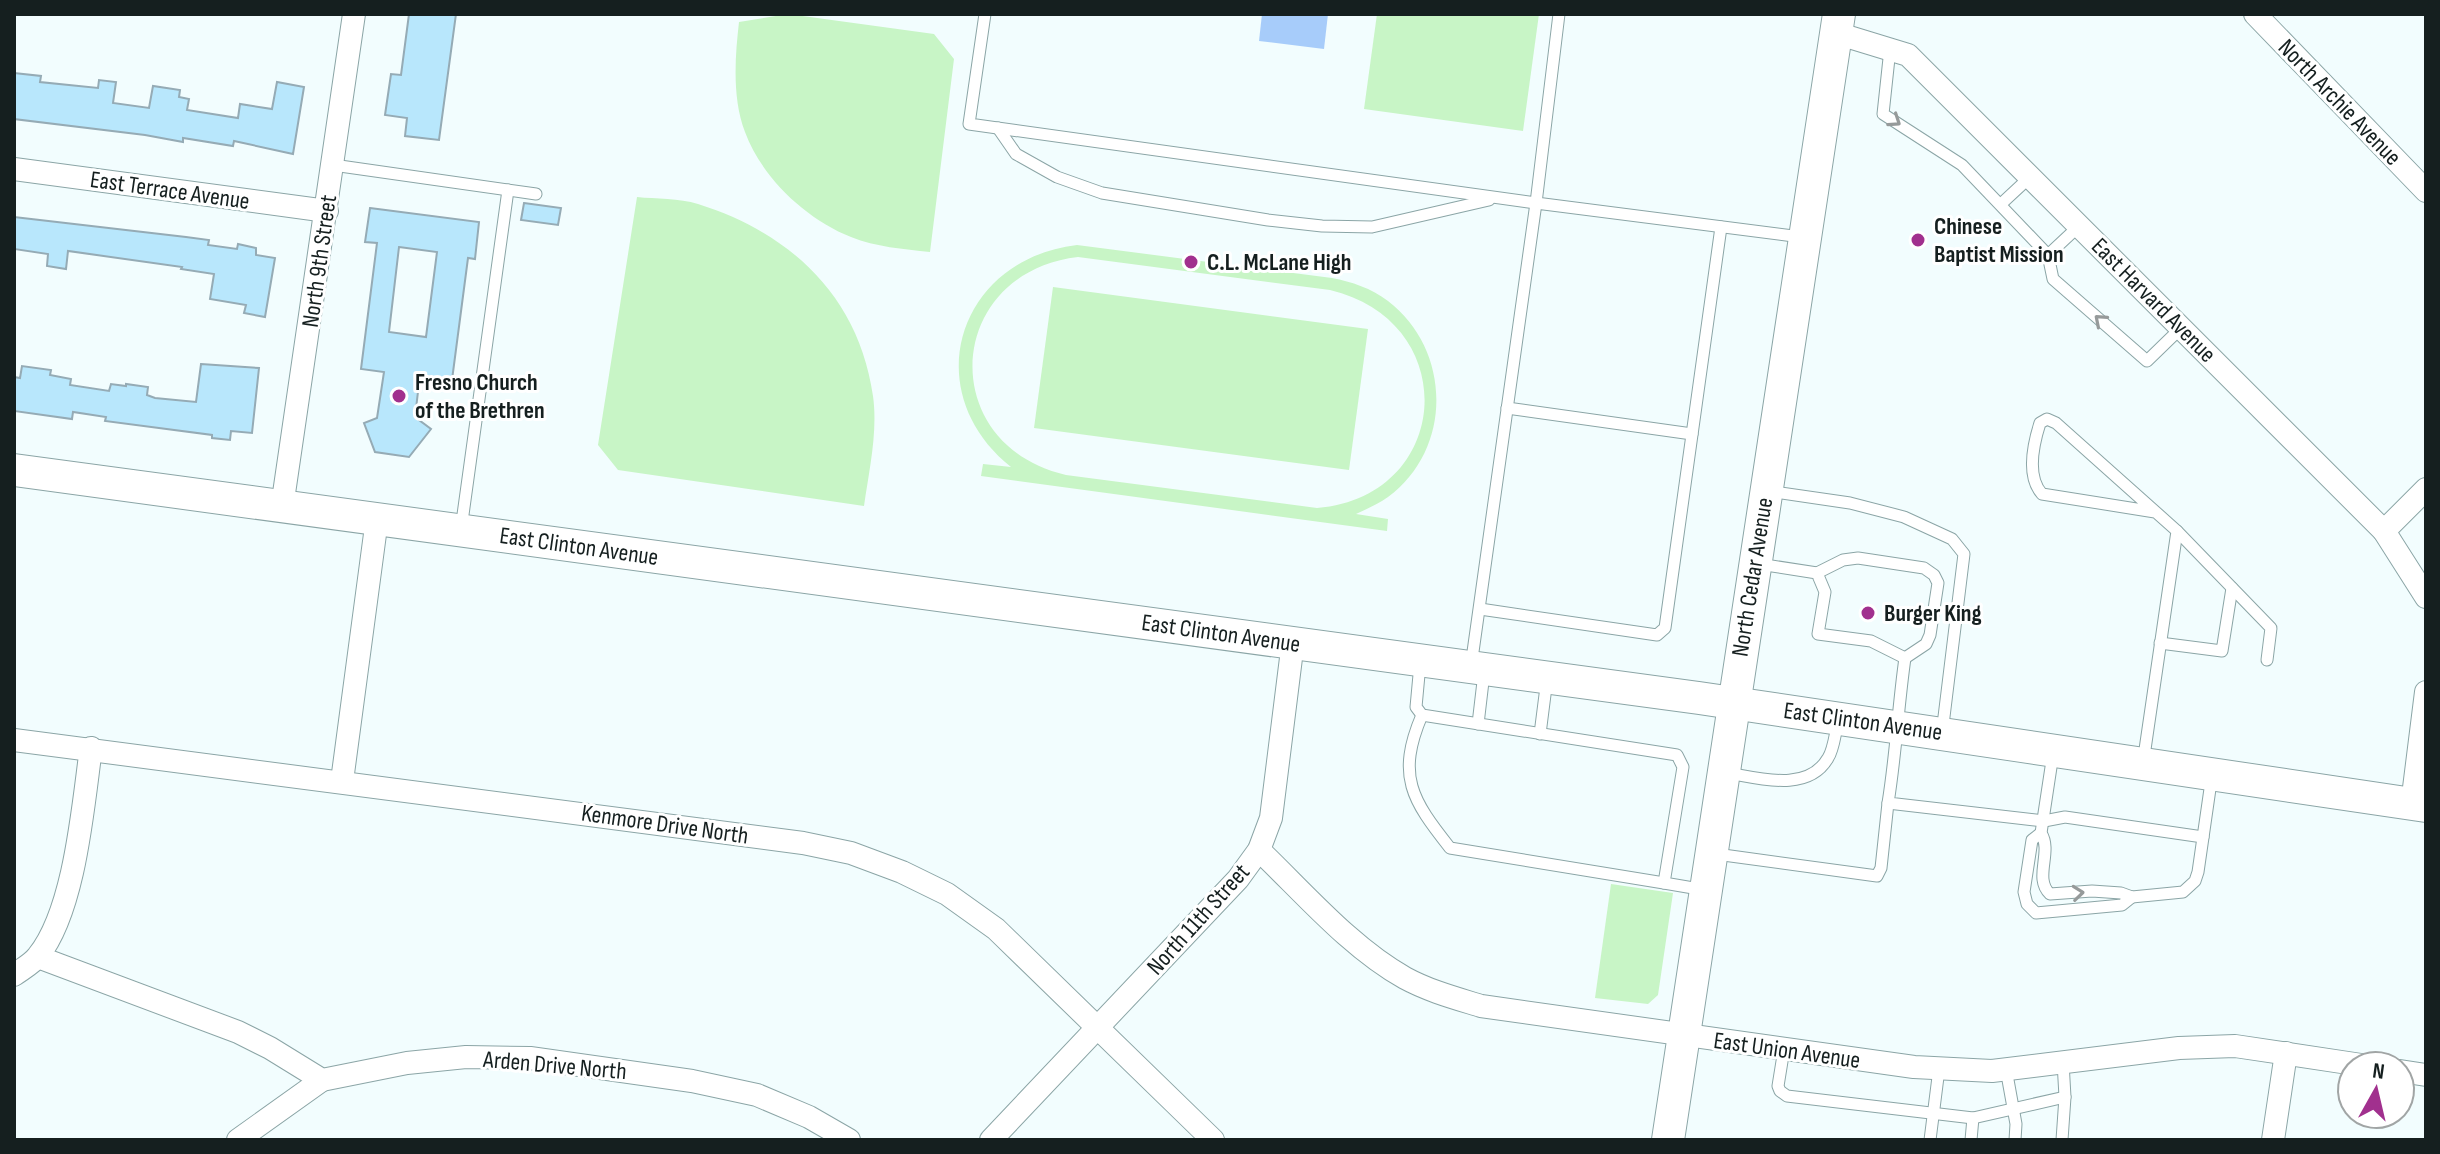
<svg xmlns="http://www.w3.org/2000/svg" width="2440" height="1154" viewBox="0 0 2440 1154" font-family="'Sofia Sans Condensed',sans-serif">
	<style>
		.green { fill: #c8f5c6; fill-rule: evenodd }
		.water { fill: #a7ccfa }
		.building { fill: #b8e7fc; stroke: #95abb5; stroke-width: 2; fill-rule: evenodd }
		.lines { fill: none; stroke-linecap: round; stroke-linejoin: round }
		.service-casing { stroke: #8ba5a6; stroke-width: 13 }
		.minor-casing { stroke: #8ba5a6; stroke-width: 24 }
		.secondary-casing { stroke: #8ba5a6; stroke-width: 34 }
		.service { stroke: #fff; stroke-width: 11 }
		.minor { stroke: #fff; stroke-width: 22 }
		.secondary { stroke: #fff; stroke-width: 32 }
		.oneway { stroke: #969a9a }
		.poi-dot { fill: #a1308e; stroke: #fff; stroke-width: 3 }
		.labels { text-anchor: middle; stroke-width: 6; stroke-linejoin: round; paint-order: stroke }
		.street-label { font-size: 24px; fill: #151f1f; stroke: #fff }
		.poi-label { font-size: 24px; font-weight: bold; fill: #151f1f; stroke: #fff; text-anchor: start }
	</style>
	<rect width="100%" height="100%" fill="#f2fdfe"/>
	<!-- green -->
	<g class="green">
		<path d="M 788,14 L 934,34 L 954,59 L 930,252 C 903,249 876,247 851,237 C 806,219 762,178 745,132 C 732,98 735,57 739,22 Z"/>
		<path d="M 1377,14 L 1539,14 L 1523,131 L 1364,109 Z"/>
		<path d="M 637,197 C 656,199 679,198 698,204 C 791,233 859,297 873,396 C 878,432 869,471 864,506 L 618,470 L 598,445 Z"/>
		<path d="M 1077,245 L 1332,278 C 1352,282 1371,288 1388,301 C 1451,349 1454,448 1388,497 C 1378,504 1367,509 1356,514 L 1388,519 L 1387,531 L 981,476 L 983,464 L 1011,467 C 916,391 958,259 1077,245 ZM 1078,257 L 1330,290 C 1464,322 1452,497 1317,508 L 1066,475 C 935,445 944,273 1078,257 Z"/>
		<path d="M 1053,287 L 1368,329 L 1349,470 L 1034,428 Z"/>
		<path d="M 1611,884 L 1673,893 L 1658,995 L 1648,1004 L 1595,998 Z"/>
	</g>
	<!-- water -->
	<path class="water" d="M 1262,14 L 1328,14 L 1324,49 L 1259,41 Z"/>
	<!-- building -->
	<g class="building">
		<path d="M 409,14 L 456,14 L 439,140 L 405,136 L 407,118 L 385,115 L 391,74 L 401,75 Z"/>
		<path d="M 14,73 L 41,76 L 40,82 L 98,88 L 99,80 L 116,82 L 113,103 L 149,108 L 153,86 L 180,90 L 179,97 L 189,99 L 187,110 L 238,118 L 240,104 L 272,109 L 277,82 L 304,87 L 293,154 L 234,141 L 233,146 L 183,138 L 183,142 L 145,135 L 14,119 Z"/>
		<path d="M 524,203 L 561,208 L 558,225 L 521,220 Z"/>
		<path d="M 370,208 L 479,222 L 475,259 L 468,258 L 452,380 L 420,375 L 415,417 L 431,429 L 409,457 L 375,452 L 364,423 L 377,418 L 384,372 L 361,369 L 377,243 L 365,242 ZM 399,247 L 437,252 L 426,337 L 389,332 Z"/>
		<path d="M 14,217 L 186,237 L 209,240 L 208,245 L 237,249 L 238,244 L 256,248 L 256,255 L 275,258 L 265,317 L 244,313 L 246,305 L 210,299 L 214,274 L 181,269 L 182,267 L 68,251 L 66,269 L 47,266 L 48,254 L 14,249 Z"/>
		<path d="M 201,364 L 259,368 L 252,433 L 231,431 L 230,440 L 212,438 L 212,435 L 105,421 L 106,417 L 73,412 L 72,419 L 14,411 L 14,377 L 20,378 L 22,366 L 51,370 L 50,375 L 71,379 L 70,385 L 109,391 L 111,384 L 126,386 L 126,384 L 148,387 L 147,395 L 155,398 L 196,402 Z"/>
	</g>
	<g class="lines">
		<defs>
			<g id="service">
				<path d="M 985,14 L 969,124 L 1536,203 L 1559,14"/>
				<path d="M 1890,49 L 1883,114 L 1962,165 L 2048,255 L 2053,279 L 2147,361 L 2181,328"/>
				<path d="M 998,128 L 1016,154 L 1057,177 L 1102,193 L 1268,220 L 1322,226 L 1372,227 L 1489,200"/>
				<path d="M 333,165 L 536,194"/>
				<path d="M 2001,204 L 2030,177"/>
				<path d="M 2048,255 L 2079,226"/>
				<path d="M 1507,408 L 1692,434"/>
				<path d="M 1768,491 L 1850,503 L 1904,517 L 1952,539 L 1964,554 L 1942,733"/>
				<path d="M 461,529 L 508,190"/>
				<path d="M 2177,531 L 2271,628 L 2267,660"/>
				<path d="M 1759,564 L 1817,573 L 1825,592 L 1818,634 L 1871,641 L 1905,658 C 1898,707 1896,754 1888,803 L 2044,821 L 2065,817 L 2203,837"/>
				<path d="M 1817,573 L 1843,560 L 1858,558 L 1924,568 L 1934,575 L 1938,583 L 1930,635 L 1926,644 L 1905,658"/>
				<path d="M 1480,609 L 1657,635 L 1665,628 L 1721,227"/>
				<path d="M 2160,643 L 2222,651 L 2232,588"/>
				<path d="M 1420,664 L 1416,707 L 1422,715 L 1677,755 L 1683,767 L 1664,883 L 1705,890"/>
				<path d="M 1471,666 L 1536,203 L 1801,237"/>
				<path d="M 1422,715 C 1396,776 1412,800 1450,848 L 1664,883"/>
				<path d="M 1478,724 L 1484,673"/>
				<path d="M 1540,734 L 1547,679"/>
				<path d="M 2053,754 L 2041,833 C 2053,852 2033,878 2050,894 L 2092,891 L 2121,893 L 2132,897 L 2183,892 L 2195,881 L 2198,872 L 2212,775"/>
				<path d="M 2143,763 L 2177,531 L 2056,423 L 2047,419 L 2040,423 C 2033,445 2026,476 2042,494 L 2155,512"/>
				<path d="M 1728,773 C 1759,778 1808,793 1828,758 C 1834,749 1835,733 1838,722"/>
				<path d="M 2041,833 L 2032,840 L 2024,892 L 2027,904 L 2036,913 L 2122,905 L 2132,897"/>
				<path d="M 1716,854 L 1877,876 L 1881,868 L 1888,803"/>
				<path d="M 1784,1049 L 1778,1086 L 1780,1091 L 1787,1096 L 1973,1118 L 2065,1097"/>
				<path d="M 2006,1069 L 2016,1124 L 2015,1140"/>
				<path d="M 1930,1140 L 1939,1069"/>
				<path d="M 1971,1140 L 1973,1118"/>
				<path d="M 2062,1140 L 2065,1097 L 2063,1062"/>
			</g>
			<g id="minor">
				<path d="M 2255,14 L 2426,191"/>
				<path d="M 1836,33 L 1908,55 L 2384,531"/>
				<path d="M 14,169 L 327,211"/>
				<path d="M 2426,489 L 2384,531 L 2426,597"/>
				<path d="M 282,507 L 354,14"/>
				<path d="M 14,740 L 803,843 L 851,853 L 902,872 L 947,894 L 996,929 L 1213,1140"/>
				<path d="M 342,781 L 377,519"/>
				<path d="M 2412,804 L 2426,692"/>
				<path d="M 1259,850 C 1304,893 1351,948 1405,978 C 1429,991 1455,998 1481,1006 L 1914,1067 L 1992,1071 L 2179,1048 L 2235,1046 L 2368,1066"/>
				<path d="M 38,957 L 238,1032 L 270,1048 L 322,1080 L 407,1063 L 466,1057 L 530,1058 L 692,1081 L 757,1095 L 809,1117 L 849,1140"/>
				<path d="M 14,975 C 22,969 32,964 38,956 C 75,910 83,806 91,748"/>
				<path d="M 2400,1071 L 2426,1075"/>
				<path d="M 238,1140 L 322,1080"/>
				<path d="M 991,1140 L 1238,879 L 1259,850 L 1271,818 L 1293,642"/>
				<path d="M 2273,1140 L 2286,1053"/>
			</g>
			<g id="secondary">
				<path d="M 14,470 L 1699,698 L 2426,806"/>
				<path d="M 1668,1140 L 1839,14"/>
			</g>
		</defs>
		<!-- service casing -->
		<use href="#service" class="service-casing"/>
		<!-- minor casing -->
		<use href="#minor" class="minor-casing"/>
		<!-- secondary casing -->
		<use href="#secondary" class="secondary-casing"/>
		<!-- service -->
		<use href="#service" class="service"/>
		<!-- minor -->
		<use href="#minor" class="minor"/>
		<!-- secondary -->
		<use href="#secondary" class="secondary"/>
	</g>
	<!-- one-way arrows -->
	<defs><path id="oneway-chevron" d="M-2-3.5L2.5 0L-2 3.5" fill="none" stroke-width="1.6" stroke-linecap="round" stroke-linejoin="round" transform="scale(2)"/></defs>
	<g class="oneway">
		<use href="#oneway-chevron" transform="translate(1895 121) rotate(34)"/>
		<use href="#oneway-chevron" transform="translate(2100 320) rotate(-139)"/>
		<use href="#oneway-chevron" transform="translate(2078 893) rotate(-6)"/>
	</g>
	<!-- markers -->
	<g class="poi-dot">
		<circle cx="1918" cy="240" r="8"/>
		<circle cx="1191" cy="262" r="8"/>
		<circle cx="399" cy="396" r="8"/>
		<circle cx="1868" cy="613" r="8"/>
	</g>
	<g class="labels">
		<!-- street labels -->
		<g class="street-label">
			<text transform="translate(2340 102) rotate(46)" y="8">North Archie Avenue</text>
			<text transform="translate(170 190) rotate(8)" y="8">East Terrace Avenue</text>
			<text transform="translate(319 261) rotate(-82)" y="8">North 9th Street</text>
			<text transform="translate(2154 300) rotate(45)" y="8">East Harvard Avenue</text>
			<text transform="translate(579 546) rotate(8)" y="8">East Clinton Avenue</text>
			<text transform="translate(1752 577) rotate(-81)" y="8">North Cedar Avenue</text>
			<text transform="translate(1221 633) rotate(8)" y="8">East Clinton Avenue</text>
			<text transform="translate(1863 721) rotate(8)" y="8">East Clinton Avenue</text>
			<text transform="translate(665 824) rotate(8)" y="8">Kenmore Drive North</text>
			<text transform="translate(1198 919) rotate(-48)" y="8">North 11th Street</text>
			<text transform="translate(1787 1050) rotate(8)" y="8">East Union Avenue</text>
			<text transform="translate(555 1065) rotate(5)" y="8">Arden Drive North</text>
		</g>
		<!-- poi labels -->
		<g class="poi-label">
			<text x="1934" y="234">Chinese<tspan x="1934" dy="28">Baptist Mission</tspan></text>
			<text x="1207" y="270">C.L. McLane High</text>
			<text x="415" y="390">Fresno Church<tspan x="415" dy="28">of the Brethren</tspan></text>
			<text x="1884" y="621">Burger King</text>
		</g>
	</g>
	<!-- border -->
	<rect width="2440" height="1154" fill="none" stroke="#151f1f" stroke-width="32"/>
	<!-- north arrow -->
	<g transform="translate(2376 1090) rotate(8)"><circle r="38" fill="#ffffff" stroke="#a1a5a5" stroke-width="2"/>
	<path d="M0-6L14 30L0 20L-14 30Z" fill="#a1308e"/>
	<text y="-12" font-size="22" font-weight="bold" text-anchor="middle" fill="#151f1f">N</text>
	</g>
</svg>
